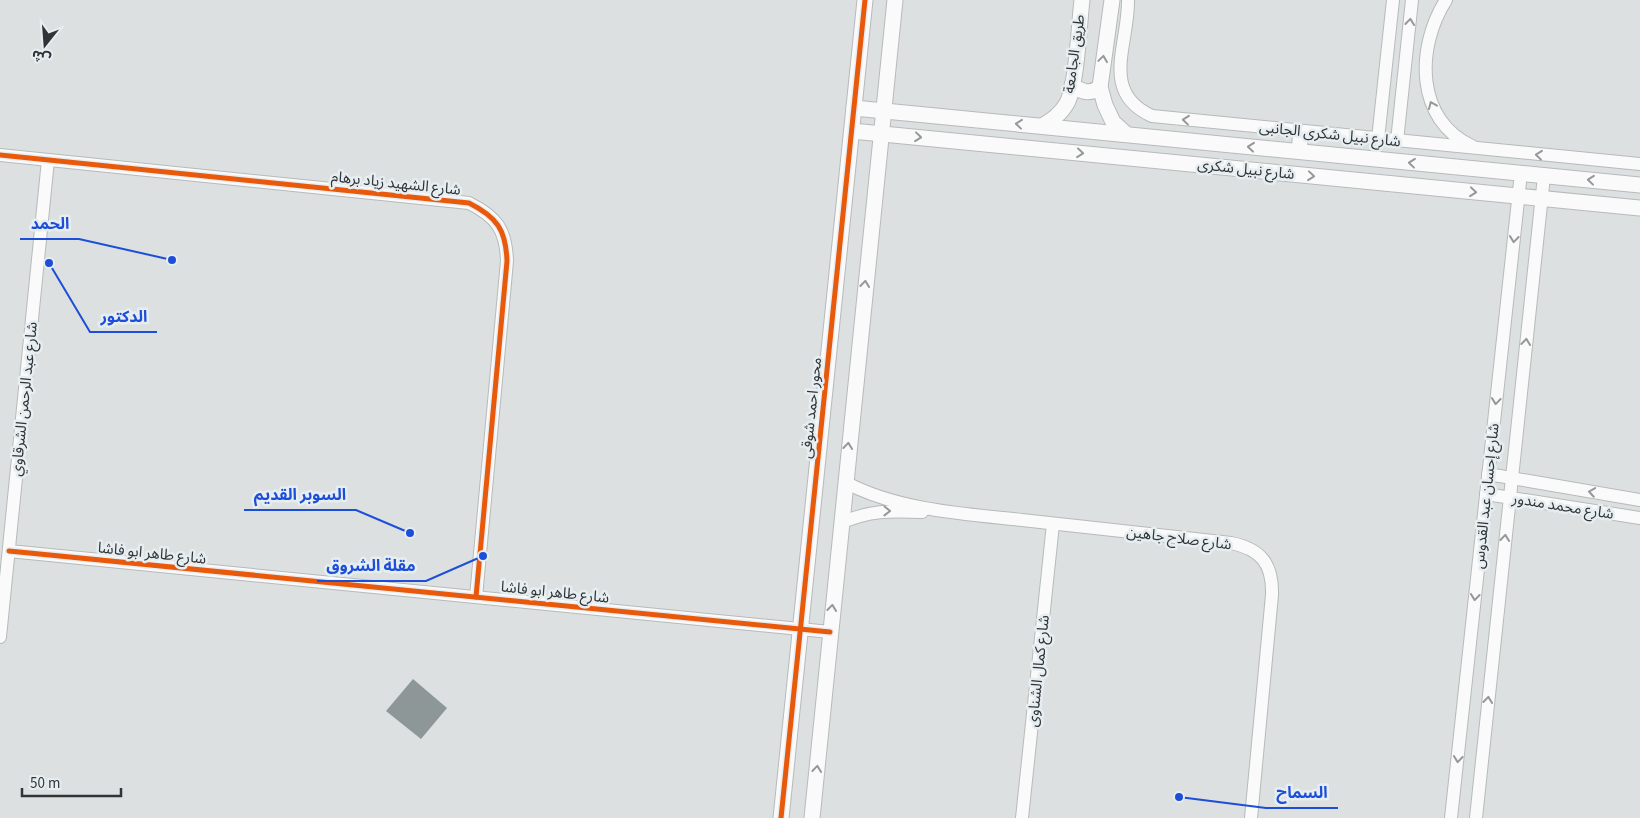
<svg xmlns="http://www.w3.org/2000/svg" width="1640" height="818" viewBox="0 0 1640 818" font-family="'Source Sans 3','Noto Sans Arabic',sans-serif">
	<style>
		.building { fill: #8d9798 }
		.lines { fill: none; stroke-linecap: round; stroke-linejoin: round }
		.minor-casing { stroke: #b7babb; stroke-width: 14 }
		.tertiary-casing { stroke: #b7babb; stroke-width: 17 }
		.minor { stroke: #fafafa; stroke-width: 12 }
		.tertiary { stroke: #fafafa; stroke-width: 15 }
		.cycleway-casing { stroke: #e7eef1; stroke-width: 8 }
		.cycleway { stroke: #e8590c; stroke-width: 5 }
		.oneway { stroke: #969798 }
		.labels { text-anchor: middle; stroke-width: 5; stroke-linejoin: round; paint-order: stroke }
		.street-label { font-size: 15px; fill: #313436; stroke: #e7eef1 }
		.leader { fill: none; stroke: #1d4ed8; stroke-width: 2 }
		.callout-dot { fill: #1d4ed8; stroke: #e7eef1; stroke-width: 2 }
		.callout-label { font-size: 16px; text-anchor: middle; font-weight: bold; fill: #1d4ed8; stroke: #e7eef1; stroke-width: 5; stroke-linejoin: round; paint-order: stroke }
	</style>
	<rect width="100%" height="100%" fill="#dce0e1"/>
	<!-- building -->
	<path class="building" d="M 413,679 L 447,708 L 421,739 L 386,711 Z"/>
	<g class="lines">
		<defs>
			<g id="minor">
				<path d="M 1128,0 C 1129,44 1099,92 1152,116 L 1640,164"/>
				<path d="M 1446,0 C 1416,47 1415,120 1472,146"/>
				<path d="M 1378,139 L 1393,0"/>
				<path d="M 1397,141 L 1412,0"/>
				<path d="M 0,155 L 469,203 C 497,217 506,230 507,261 L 476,597"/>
				<path d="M 1488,474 L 1640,500"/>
				<path d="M 845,482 C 896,510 965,514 1022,520 C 1092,528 1162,535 1231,543 C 1261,549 1273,564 1272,595 L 1251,818"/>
				<path d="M 1486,494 L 1640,518"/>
				<path d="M 841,523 C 870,510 891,511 922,512"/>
				<path d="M 9,551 L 830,632"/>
				<path d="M 0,637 L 48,160"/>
				<path d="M 1022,818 L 1053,524"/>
				<path d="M 1451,818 L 1521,173"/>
				<path d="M 1476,818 L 1544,176"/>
			</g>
			<g id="tertiary">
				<path d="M 1112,0 L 1100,87 L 1105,105 L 1113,122 L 1126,134"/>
				<path d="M 1072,85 C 1082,92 1090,95 1100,87"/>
				<path d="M 854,108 L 1640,185"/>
				<path d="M 1042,126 C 1052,120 1061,114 1067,103 C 1077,84 1079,24 1082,0"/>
				<path d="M 852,131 L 1640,208"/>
				<path d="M 1299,151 L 1301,132"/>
				<path d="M 781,818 L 865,0"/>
				<path d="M 812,818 L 895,0"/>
			</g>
		</defs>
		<!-- minor casing -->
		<use href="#minor" class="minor-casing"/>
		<!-- tertiary casing -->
		<use href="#tertiary" class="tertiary-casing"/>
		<!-- minor -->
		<use href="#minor" class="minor"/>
		<!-- tertiary -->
		<use href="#tertiary" class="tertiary"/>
		<defs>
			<g id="cycleway">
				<path d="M 0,155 L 469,203 C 497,217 506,230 507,261 L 476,597"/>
				<path d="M 9,551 L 830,632"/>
				<path d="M 781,818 L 865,0"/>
			</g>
		</defs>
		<!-- cycleway casing -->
		<use href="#cycleway" class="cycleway-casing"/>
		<!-- cycleway -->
		<use href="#cycleway" class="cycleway"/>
	</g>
	<!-- one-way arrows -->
	<defs><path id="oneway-chevron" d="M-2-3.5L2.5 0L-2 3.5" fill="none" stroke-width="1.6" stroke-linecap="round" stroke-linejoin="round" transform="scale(1.25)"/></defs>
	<g class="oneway">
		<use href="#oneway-chevron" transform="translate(1410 22) rotate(-84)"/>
		<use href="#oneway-chevron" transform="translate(1103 59) rotate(-82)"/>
		<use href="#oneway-chevron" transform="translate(1432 105) rotate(-113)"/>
		<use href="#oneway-chevron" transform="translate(1186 120) rotate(-174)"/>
		<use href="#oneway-chevron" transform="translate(1019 124) rotate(-174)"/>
		<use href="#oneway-chevron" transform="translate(918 137) rotate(6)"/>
		<use href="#oneway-chevron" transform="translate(1251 147) rotate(-174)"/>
		<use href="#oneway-chevron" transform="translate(1080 153) rotate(6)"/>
		<use href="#oneway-chevron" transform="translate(1539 155) rotate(-174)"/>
		<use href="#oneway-chevron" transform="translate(1412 163) rotate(-174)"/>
		<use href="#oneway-chevron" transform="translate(1311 176) rotate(6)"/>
		<use href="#oneway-chevron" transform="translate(1591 180) rotate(-174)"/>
		<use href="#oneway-chevron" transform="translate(1473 192) rotate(6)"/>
		<use href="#oneway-chevron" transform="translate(1514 239) rotate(96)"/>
		<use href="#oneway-chevron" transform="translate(865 284) rotate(-84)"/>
		<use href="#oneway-chevron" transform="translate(1526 342) rotate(-84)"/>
		<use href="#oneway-chevron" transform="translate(1496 401) rotate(96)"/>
		<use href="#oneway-chevron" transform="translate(848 446) rotate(-84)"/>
		<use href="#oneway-chevron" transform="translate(1592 492) rotate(-171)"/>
		<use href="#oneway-chevron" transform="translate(887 511) rotate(1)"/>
		<use href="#oneway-chevron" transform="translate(1505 538) rotate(-84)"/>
		<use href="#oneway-chevron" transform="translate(1475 597) rotate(96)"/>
		<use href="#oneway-chevron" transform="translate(832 608) rotate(-84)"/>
		<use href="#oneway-chevron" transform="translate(1488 700) rotate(-84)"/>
		<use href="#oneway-chevron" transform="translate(1458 759) rotate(96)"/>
		<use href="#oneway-chevron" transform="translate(817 769) rotate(-84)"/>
	</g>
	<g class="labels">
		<!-- street labels -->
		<g class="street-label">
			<text transform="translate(1074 54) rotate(-82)" y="5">طريق الجامعة</text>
			<text transform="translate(1330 134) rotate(6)" y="5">شارع نبيل شكرى الجانبى</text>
			<text transform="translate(1246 169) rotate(6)" y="5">شارع نبيل شكرى</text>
			<text transform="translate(396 183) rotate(6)" y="5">شارع الشهيد زياد برهام</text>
			<text transform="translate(24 399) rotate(-84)" y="5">شارع عبد الرحمن الشرقاوي</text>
			<text transform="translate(811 408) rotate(-84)" y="5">محور احمد شوقى</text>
			<text transform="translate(1486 496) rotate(-84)" y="5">شارع إحسان عبد القدوس</text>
			<text transform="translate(1563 506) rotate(9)" y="5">شارع محمد مندور</text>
			<text transform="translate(1179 538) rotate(7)" y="5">شارع صلاح جاهين</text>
			<text transform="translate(152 553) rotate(6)" y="5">شارع طاهر ابو فاشا</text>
			<text transform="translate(555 592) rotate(6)" y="5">شارع طاهر ابو فاشا</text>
			<text transform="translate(1038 671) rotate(-84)" y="5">شارع كمال الشناوى</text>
		</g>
	</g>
	<!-- callouts -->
	<path class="leader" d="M172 260L79 239H20M49 263L90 332H157M410 533L356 510H244M483 556L426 581H317M1179 797L1266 808H1338"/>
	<g class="callout-dot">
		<circle cx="172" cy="260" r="5"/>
		<circle cx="49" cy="263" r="5"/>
		<circle cx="410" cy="533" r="5"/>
		<circle cx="483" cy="556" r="5"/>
		<circle cx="1179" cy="797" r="5"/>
	</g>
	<g class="callout-label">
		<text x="50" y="229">الحمد</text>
		<text x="124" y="322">الدكتور</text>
		<text x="300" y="500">السوبر القديم</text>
		<text x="371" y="571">مقلة الشروق</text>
		<text x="1302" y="798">السماح</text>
	</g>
	<!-- north arrow -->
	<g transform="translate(45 45) rotate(197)" stroke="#e7eef1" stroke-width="4" paint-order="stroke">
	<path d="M0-4L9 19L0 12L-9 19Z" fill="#313436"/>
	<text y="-8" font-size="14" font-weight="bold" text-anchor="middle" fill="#313436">ش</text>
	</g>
	<!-- scale -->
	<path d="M22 788v8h99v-8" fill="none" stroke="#313436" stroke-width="2.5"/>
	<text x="30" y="788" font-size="15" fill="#313436" stroke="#e7eef1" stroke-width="4" paint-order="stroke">50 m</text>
</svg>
